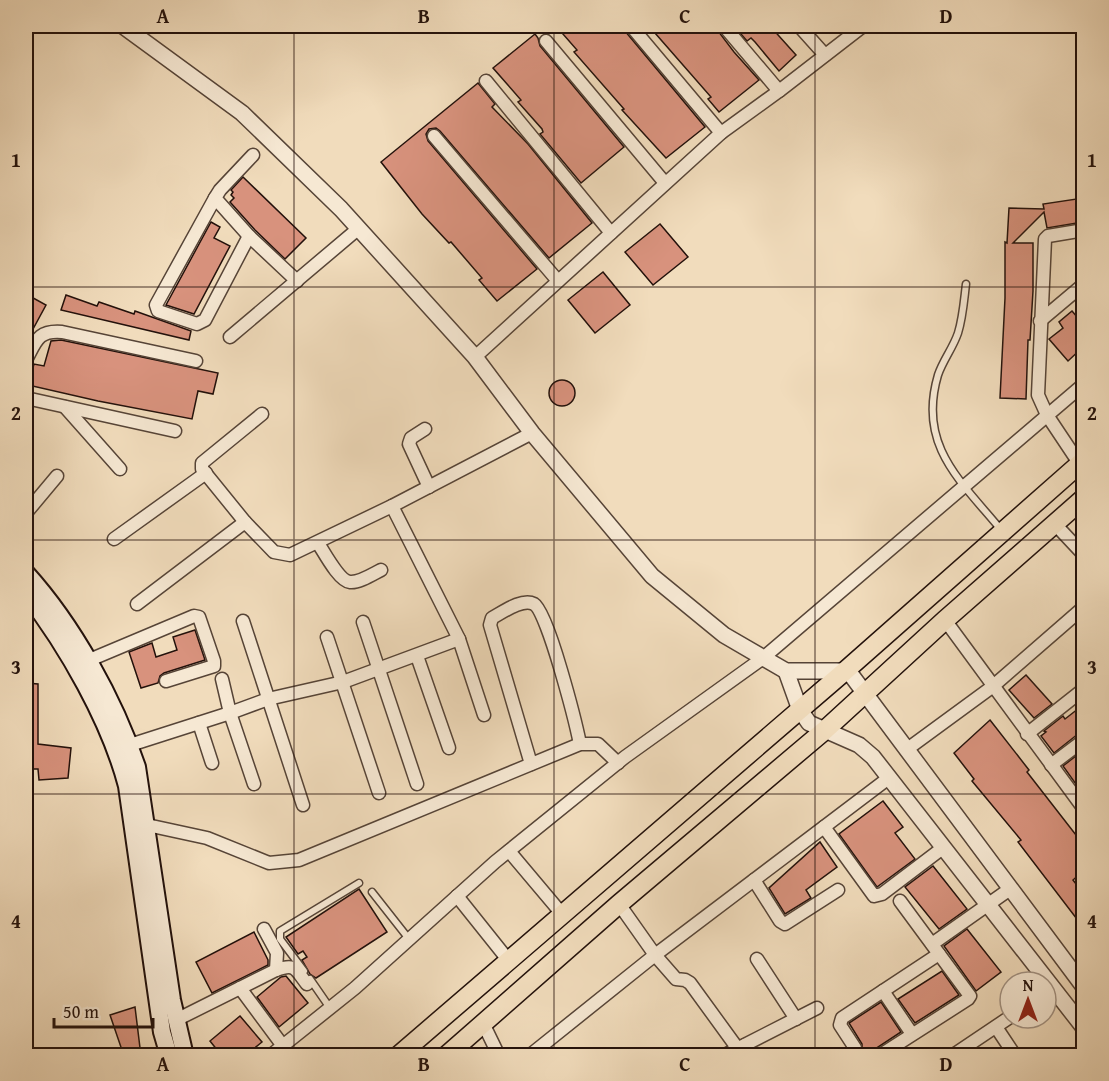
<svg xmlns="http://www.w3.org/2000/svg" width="1109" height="1081" viewBox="0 0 1109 1081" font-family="'Gentium Book Plus',serif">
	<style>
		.building { fill: #d8927d; stroke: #23110b; stroke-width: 1.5 }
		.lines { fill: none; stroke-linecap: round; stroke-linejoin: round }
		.service-casing { stroke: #564437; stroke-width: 9 }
		.minor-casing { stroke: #564437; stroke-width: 15 }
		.tertiary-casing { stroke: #564437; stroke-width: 18 }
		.secondary-casing { stroke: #23110b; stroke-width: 20 }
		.primary-casing { stroke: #23110b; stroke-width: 21 }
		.service { stroke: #f6e8d3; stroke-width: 6 }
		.minor { stroke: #f6e8d3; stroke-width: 12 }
		.tertiary { stroke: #f6e8d3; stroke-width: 15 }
		.secondary { stroke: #f6e8d3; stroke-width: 16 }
		.primary { stroke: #f1dcbc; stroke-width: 18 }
		.grid { fill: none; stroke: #23110b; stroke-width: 1.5; stroke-opacity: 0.55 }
		.neatline { fill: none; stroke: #23110b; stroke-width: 2 }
		.grid-label { font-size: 20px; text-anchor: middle; font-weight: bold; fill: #23110b }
	</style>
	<rect width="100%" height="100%" fill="#f1dcbc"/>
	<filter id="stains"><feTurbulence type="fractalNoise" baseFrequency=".00333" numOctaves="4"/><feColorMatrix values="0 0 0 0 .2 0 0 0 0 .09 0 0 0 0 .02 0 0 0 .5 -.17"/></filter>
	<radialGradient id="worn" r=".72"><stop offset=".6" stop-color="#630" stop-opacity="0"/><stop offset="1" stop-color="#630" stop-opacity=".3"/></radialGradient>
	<!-- building -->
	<g class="building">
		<path d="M 556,26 L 622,26 L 625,31 L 705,127 L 666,158 L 622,110 L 624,109 L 574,52 L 577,50 Z"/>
		<path d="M 663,26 L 716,26 L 718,31 L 734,52 L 759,80 L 719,112 L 708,99 L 711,97 L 655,33 Z"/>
		<path d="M 734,26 L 770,26 L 796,55 L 779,71 L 755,42 L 751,38 L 747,41 Z"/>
		<path d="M 535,34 L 538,38 L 540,46 L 624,147 L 581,183 L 540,134 L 543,132 L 542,129 L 518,102 L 521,100 L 493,68 Z"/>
		<path d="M 478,83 L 495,104 L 492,107 L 528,144 L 592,223 L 549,258 L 440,131 L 436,128 L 429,129 L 426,134 L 428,141 L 537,269 L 497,301 L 479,280 L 482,278 L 451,242 L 449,243 L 422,214 L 381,162 Z"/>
		<path d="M 243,177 L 306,238 L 285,259 L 255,230 L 230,202 L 234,198 L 231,195 L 233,192 L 231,190 Z"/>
		<path d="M 1083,198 L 1083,222 L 1047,228 L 1044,212 L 1013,243 L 1033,243 L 1033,291 L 1030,340 L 1028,340 L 1026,399 L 1000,398 L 1005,298 L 1005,242 L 1007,243 L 1009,208 L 1044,209 L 1043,204 Z"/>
		<path d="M 211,222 L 220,227 L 214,238 L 230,246 L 194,314 L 166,305 Z"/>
		<path d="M 660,224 L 688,257 L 653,285 L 625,252 Z"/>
		<path d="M 603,272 L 630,305 L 595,333 L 568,300 Z"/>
		<path d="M 26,294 L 46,305 L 26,342 Z"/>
		<path d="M 66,295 L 97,306 L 99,302 L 134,314 L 135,311 L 191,331 L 189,340 L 61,310 Z"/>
		<path d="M 1072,311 L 1083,324 L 1083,347 L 1068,361 L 1049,339 L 1063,328 L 1059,322 Z"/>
		<path d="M 61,340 L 218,373 L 213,394 L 198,391 L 192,419 L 98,401 L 28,385 L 34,364 L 44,366 L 51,341 Z"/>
		<circle cx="562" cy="393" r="13"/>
		<path d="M 195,630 L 205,660 L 164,673 L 160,676 L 158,683 L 141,688 L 129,652 L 152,643 L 156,657 L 177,650 L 173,637 Z"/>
		<path d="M 1026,675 L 1052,704 L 1034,718 L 1009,690 Z"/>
		<path d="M 26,683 L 38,684 L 38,744 L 71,748 L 68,778 L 39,780 L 38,769 L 26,769 Z"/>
		<path d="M 1083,705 L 1083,730 L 1054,753 L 1041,736 L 1046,732 L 1044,731 L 1063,716 L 1065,719 Z"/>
		<path d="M 990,720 L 1029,770 L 1027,772 L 1083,844 L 1083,871 L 1073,880 L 1083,893 L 1083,927 L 1018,842 L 1021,840 L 972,781 L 974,779 L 954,753 Z"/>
		<path d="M 1081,752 L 1083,755 L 1083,794 L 1063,766 Z"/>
		<path d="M 883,801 L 903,827 L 895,833 L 915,859 L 877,887 L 839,834 Z"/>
		<path d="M 820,842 L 837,867 L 806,890 L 811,898 L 785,914 L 769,888 Z"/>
		<path d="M 933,866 L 967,909 L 939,929 L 905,887 Z"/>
		<path d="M 359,889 L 387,932 L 316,978 L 310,974 L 302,960 L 307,957 L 303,951 L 298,954 L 286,937 Z"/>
		<path d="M 967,929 L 1001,972 L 976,991 L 944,946 Z"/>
		<path d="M 254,932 L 268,960 L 268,965 L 212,993 L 196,962 Z"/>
		<path d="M 942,971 L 959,995 L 915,1023 L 898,999 Z"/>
		<path d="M 286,976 L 308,1003 L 279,1027 L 257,997 L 281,977 Z"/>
		<path d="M 881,1002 L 901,1032 L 875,1049 L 871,1056 L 864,1056 L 862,1052 L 862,1044 L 849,1023 Z"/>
		<path d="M 135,1007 L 141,1056 L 124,1056 L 110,1015 Z"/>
		<path d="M 240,1016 L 262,1042 L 245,1056 L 222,1056 L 210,1041 Z"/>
	</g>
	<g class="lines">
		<defs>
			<g id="service">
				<path d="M 966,284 C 964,300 963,317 958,333 C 953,348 943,360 938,375 C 917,446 961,481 1002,531"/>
				<path d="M 372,892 L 409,939"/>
				<path d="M 304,971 L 280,939 L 280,931 L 359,883"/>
				<path d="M 310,979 L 330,1008"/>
			</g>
			<g id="minor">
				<path d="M 631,26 L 721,133"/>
				<path d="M 724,26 L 779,91"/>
				<path d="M 799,26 L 825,55"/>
				<path d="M 546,41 L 665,183"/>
				<path d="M 486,81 L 611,233"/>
				<path d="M 434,136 L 558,281"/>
				<path d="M 253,155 L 220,190 L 215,198 L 249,236 L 297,281"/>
				<path d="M 215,198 L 156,305 L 158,311 L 197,324 L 205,320 L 249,236"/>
				<path d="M 1040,321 L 1084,284"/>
				<path d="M 230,337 L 359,228"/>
				<path d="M 475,357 L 721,133 L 779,91 L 863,26"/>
				<path d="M 26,360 C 36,341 38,330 62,332 L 196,361"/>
				<path d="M 26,398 L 175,431"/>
				<path d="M 65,407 L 120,469"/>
				<path d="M 425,429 L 411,438 L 409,444 L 429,487"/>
				<path d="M 1079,463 L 1047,415 L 1038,395 L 1045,239 L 1048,236 L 1084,230"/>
				<path d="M 392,506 L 459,639 L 484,715"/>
				<path d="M 26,513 L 57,476"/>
				<path d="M 245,522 L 202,469 L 202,463 L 262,414"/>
				<path d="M 1054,523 L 1084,555"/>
				<path d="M 114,539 L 206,473"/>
				<path d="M 318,543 C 324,552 339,581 350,582 C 359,583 373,574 381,570"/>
				<path d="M 137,604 L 245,522 L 274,552 L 290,555 L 392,506 L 532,433"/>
				<path d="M 945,620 L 1084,809"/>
				<path d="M 243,621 L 303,805"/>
				<path d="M 363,622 L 417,784"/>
				<path d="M 327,637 L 379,793"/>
				<path d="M 417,656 L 449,748"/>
				<path d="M 87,661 L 194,616 L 199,617 L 214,661 L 214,666 L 166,681"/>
				<path d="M 222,679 L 230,713 L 254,784"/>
				<path d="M 199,723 L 212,763"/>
				<path d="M 1027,734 L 1084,689"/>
				<path d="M 130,745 L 230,713 L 268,699 L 343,682 L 459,639"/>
				<path d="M 906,750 L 992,687 L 1084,607"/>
				<path d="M 531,764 L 490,625 L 492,618 C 503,612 522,598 534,604 C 548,612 576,724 580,744"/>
				<path d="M 1051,765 L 1084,740"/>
				<path d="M 147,825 L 207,838 L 269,863 L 299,860 L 580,744 L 598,744 L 618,763"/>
				<path d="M 824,827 L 874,896 L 882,894 L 944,847"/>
				<path d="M 509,851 L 562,914"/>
				<path d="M 754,880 L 780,921 L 785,924 L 838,890"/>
				<path d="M 457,896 L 509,961"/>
				<path d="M 619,904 L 655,955 L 676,979 L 685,980 L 690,983 L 738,1049"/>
				<path d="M 264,929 L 277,953 L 276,970"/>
				<path d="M 932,944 L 1010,889"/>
				<path d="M 757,959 L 796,1019"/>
				<path d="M 240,988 L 283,1046"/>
				<path d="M 883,991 L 912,1034"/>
				<path d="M 176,1020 L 276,970 C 296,963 295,969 307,984"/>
				<path d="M 483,1023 L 499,1056"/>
				<path d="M 996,1027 L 1014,1054"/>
				<path d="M 745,1045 L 751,1056"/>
				<path d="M 855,1048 L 840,1025 L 842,1018 L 939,954"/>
				<path d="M 270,1056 L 355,988 L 495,862 L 625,757 L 763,658 L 1084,384"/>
				<path d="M 529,1056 L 655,955 L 890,777"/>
				<path d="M 723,1056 L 817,1008"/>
				<path d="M 879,1056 L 968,999 L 970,996 L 900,901"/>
				<path d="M 952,1056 L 1010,1017"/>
			</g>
			<g id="tertiary">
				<path d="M 123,26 L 242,113 L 341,209 L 475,357 L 532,433 L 652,576 L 724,635 L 786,671 L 845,671 L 852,676 L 1084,987"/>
				<path d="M 786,671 L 800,710 L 809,723 L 859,745 L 873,757 L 1084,1028"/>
			</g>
			<g id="secondary">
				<path d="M 26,573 C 73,625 114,699 137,767 L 172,1000 L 185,1056"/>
				<path d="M 26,593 C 67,646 110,721 127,786 L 162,1032 L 169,1056"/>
			</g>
			<g id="primary">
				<path d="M 398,1056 L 845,671 L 1084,460"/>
				<path d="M 446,1056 L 619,904 L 825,730 L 945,620 L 1084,498"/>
			</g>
		</defs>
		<!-- service casing -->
		<use href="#service" class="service-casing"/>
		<!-- minor casing -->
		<use href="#minor" class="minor-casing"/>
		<!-- tertiary casing -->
		<use href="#tertiary" class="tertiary-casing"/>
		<!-- secondary casing -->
		<use href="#secondary" class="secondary-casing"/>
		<!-- primary casing -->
		<use href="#primary" class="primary-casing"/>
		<!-- service -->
		<use href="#service" class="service"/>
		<!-- minor -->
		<use href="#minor" class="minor"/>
		<!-- tertiary -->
		<use href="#tertiary" class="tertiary"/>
		<!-- secondary -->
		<use href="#secondary" class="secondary"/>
		<!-- primary -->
		<use href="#primary" class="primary"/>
	</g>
	<!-- grid -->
	<path class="grid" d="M 294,26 L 294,1056M 554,26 L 554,1056M 815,26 L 815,1056M 26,287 L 1084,287M 26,540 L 1084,540M 26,794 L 1084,794"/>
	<!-- margin -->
	<rect width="1109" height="1081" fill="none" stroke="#f1dcbc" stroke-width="66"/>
	<!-- north arrow -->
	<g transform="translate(1028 1000)"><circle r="28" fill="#f6e8d3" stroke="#a29283" stroke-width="1.5"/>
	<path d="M0-4.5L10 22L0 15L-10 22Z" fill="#8f2418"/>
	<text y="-9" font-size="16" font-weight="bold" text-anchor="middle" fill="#23110b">N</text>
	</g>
	<!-- scale -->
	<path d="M54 1018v9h99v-9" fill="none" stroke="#23110b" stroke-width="3"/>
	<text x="63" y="1018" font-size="18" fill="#23110b" stroke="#f6e8d3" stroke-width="4.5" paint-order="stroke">50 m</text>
	<rect x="33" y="33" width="1043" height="1015" class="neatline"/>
	<g class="grid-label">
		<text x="163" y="23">A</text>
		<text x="424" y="23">B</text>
		<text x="685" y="23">C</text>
		<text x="946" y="23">D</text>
		<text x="16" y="167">1</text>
		<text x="1092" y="167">1</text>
		<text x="16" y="420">2</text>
		<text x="1092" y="420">2</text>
		<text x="16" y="674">3</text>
		<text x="1092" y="674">3</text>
		<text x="16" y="928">4</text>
		<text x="1092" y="928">4</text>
		<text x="163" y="1071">A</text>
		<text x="424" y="1071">B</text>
		<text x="685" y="1071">C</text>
		<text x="946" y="1071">D</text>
	</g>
	<rect width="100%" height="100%" filter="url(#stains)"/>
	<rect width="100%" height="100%" fill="url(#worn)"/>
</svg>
